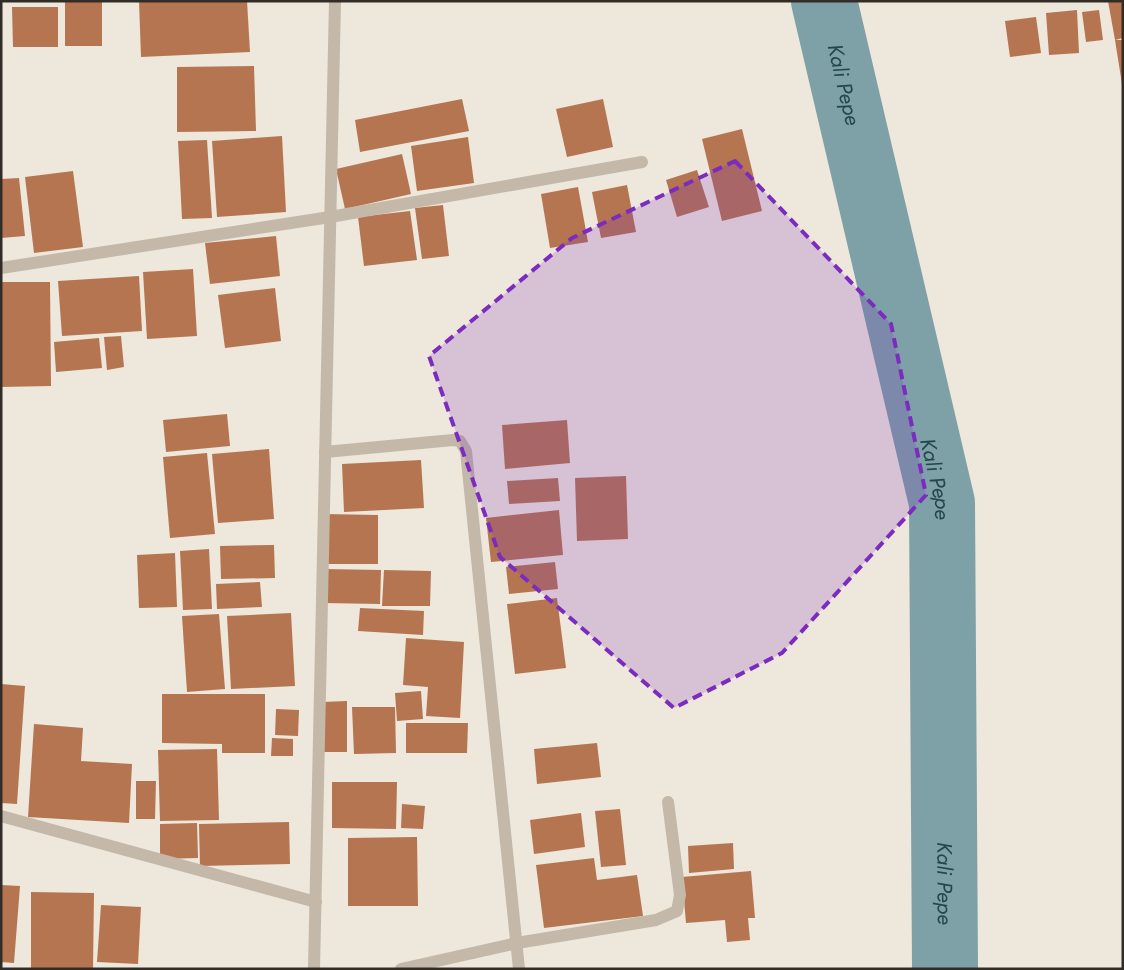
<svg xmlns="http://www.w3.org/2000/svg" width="1124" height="970" viewBox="0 0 1124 970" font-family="Jost,sans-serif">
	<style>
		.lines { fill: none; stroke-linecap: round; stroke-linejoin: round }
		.river { stroke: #7ea0a7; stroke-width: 66 }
		.building { fill: #b57551 }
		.service { stroke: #c4b8a8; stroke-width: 12 }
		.minor { stroke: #c4b8a8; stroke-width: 12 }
		.marked { fill: #7b2cbf; fill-opacity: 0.2; stroke: #7b2cbf; stroke-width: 4; stroke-dasharray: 10 6; stroke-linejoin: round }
		.labels { text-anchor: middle; stroke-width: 4.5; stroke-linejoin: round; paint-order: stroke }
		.water-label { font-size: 21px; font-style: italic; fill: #23464e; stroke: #f6f1e6 }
	</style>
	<rect width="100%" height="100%" fill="#eee7db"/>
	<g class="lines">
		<!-- river -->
		<path class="river" id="s1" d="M 824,1 L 942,503 L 945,969"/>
	</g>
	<!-- building -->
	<g class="building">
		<rect x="65" y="1" width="37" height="45"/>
		<path d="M 139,1 L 247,1 L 250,52 L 141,57 Z"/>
		<path d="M 1108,1 L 1123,1 L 1123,38 L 1115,40 Z"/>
		<path d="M 12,7 L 58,7 L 58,47 L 13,47 Z"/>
		<path d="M 1077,10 L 1079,53 L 1049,55 L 1046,13 Z"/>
		<path d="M 1099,10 L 1103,40 L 1086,42 L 1082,12 Z"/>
		<path d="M 1036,17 L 1041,53 L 1010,57 L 1005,21 Z"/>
		<path d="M 1115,40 L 1123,40 L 1123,84 L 1122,84 Z"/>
		<path d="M 254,66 L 256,131 L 177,132 L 177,67 Z"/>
		<path d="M 462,99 L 469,131 L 360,152 L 355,120 Z"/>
		<path d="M 603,99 L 613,147 L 567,157 L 556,109 Z"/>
		<path d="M 742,129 L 762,211 L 722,221 L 702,139 Z"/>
		<path d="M 282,136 L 286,212 L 217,217 L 212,141 Z"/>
		<path d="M 468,137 L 474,183 L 417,191 L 411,146 Z"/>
		<path d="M 207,140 L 212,218 L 182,219 L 178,141 Z"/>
		<path d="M 402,154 L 411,194 L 345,209 L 336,169 Z"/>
		<path d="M 697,170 L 709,207 L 677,217 L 666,180 Z"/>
		<path d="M 73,171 L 83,247 L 34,253 L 25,177 Z"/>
		<path d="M 19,178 L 25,236 L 1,238 L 1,179 Z"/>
		<path d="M 627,185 L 636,232 L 601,238 L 592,192 Z"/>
		<path d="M 578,187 L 588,242 L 550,248 L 541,194 Z"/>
		<path d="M 443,205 L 449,256 L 422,259 L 415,208 Z"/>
		<path d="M 410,211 L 417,260 L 364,266 L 358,217 Z"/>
		<path d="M 276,236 L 280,276 L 210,284 L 205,243 Z"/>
		<path d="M 193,269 L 197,336 L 147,339 L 143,272 Z"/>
		<path d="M 139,276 L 142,331 L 62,336 L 58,281 Z"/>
		<path d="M 1,282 L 50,282 L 51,386 L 1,387 Z"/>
		<path d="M 275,288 L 281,341 L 225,348 L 218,295 Z"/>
		<path d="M 121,336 L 124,367 L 107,370 L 104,337 Z"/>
		<path d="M 99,338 L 102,368 L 56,372 L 54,342 Z"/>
		<path d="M 227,414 L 230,446 L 166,452 L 163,420 Z"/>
		<path d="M 567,420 L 570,463 L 505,469 L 502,425 Z"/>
		<path d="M 269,449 L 274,519 L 218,523 L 212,454 Z"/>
		<path d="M 207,453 L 215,534 L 170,538 L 163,457 Z"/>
		<path d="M 421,460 L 424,508 L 344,512 L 342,464 Z"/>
		<path d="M 626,476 L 628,539 L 577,541 L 575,478 Z"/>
		<path d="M 558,478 L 560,501 L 509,504 L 507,481 Z"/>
		<path d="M 559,510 L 563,555 L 491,562 L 486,518 Z"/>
		<path d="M 324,514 L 378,515 L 378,564 L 324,564 Z"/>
		<path d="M 274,545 L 275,578 L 221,579 L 220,546 Z"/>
		<path d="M 209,549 L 212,609 L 183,610 L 180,551 Z"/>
		<path d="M 175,553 L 177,607 L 139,608 L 137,555 Z"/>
		<path d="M 555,562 L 558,589 L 509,594 L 506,567 Z"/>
		<path d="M 324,569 L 381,570 L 380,604 L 323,603 Z"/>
		<path d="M 384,570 L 431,571 L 430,606 L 382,606 Z"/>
		<path d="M 260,582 L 262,607 L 217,609 L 216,584 Z"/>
		<path d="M 557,598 L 566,668 L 515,674 L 507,604 Z"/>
		<path d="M 360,608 L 424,611 L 423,635 L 358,631 Z"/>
		<path d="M 291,613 L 295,686 L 231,689 L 227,616 Z"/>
		<path d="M 219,614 L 225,689 L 187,692 L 182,616 Z"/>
		<path d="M 406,638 L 464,642 L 460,718 L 426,716 L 428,687 L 403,685 Z"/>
		<path d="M 1,684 L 25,686 L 17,804 L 1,803 Z"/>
		<path d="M 421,691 L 423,719 L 397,721 L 395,693 Z"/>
		<path d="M 162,694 L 265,694 L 265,753 L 222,753 L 222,744 L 162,743 Z"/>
		<path d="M 347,701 L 347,752 L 322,752 L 322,702 Z"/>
		<path d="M 352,707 L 395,707 L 396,753 L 354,754 Z"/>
		<path d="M 276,709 L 299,710 L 298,736 L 275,735 Z"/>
		<path d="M 406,723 L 468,723 L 467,753 L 406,753 Z"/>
		<path d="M 34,724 L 83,728 L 81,761 L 132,764 L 129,823 L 28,817 Z"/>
		<path d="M 272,738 L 293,739 L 293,756 L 271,756 Z"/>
		<path d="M 597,743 L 601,777 L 537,784 L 534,749 Z"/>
		<path d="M 217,749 L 219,820 L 160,821 L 158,750 Z"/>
		<path d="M 136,781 L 156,781 L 155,819 L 136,819 Z"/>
		<path d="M 332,782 L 397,782 L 396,829 L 332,828 Z"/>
		<path d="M 402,804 L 425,806 L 423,829 L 401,828 Z"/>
		<path d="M 620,809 L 626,865 L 601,867 L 595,811 Z"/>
		<path d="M 581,813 L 585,847 L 534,854 L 530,820 Z"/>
		<path d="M 289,822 L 290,864 L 200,866 L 199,824 Z"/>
		<path d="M 197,823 L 198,858 L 160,859 L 160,824 Z"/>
		<path d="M 417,837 L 418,906 L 348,906 L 348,838 Z"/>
		<path d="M 733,843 L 734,869 L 689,873 L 688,846 Z"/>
		<path d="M 594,858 L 597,880 L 637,875 L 643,916 L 544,928 L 536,865 Z"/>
		<path d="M 751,871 L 755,918 L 748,918 L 750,940 L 727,942 L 725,920 L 686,923 L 682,877 Z"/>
		<path d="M 1,885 L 20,886 L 14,963 L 1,962 Z"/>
		<path d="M 31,892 L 94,893 L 93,969 L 31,969 Z"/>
		<path d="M 101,905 L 141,907 L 138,964 L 97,962 Z"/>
	</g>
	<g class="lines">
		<!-- service -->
		<path class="service" d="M 517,943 L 656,920 L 677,911 L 680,895 L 668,802"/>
		<!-- minor -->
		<g class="minor">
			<path d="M 1,268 L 330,217 L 642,162"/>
			<path d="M 325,452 L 453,440 L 460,441 L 466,451 L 519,969"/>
			<path d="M 1,816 L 316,902"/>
			<path d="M 314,969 L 335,1"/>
			<path d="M 401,969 L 517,943"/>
		</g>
	</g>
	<!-- marked area -->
	<path class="marked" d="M 735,161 L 891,324 L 926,495 L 782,653 L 674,708 L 500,557 L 429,356 L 572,238 Z"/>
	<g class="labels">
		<!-- water labels -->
		<g class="water-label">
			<text dy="7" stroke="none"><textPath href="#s1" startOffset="86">Kali Pepe</textPath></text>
			<text dy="7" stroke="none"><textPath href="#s1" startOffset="491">Kali Pepe</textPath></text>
			<text dy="7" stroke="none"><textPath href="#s1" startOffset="896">Kali Pepe</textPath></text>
		</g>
	</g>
	<!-- border -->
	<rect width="1124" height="970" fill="none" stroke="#322c27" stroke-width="5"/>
</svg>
